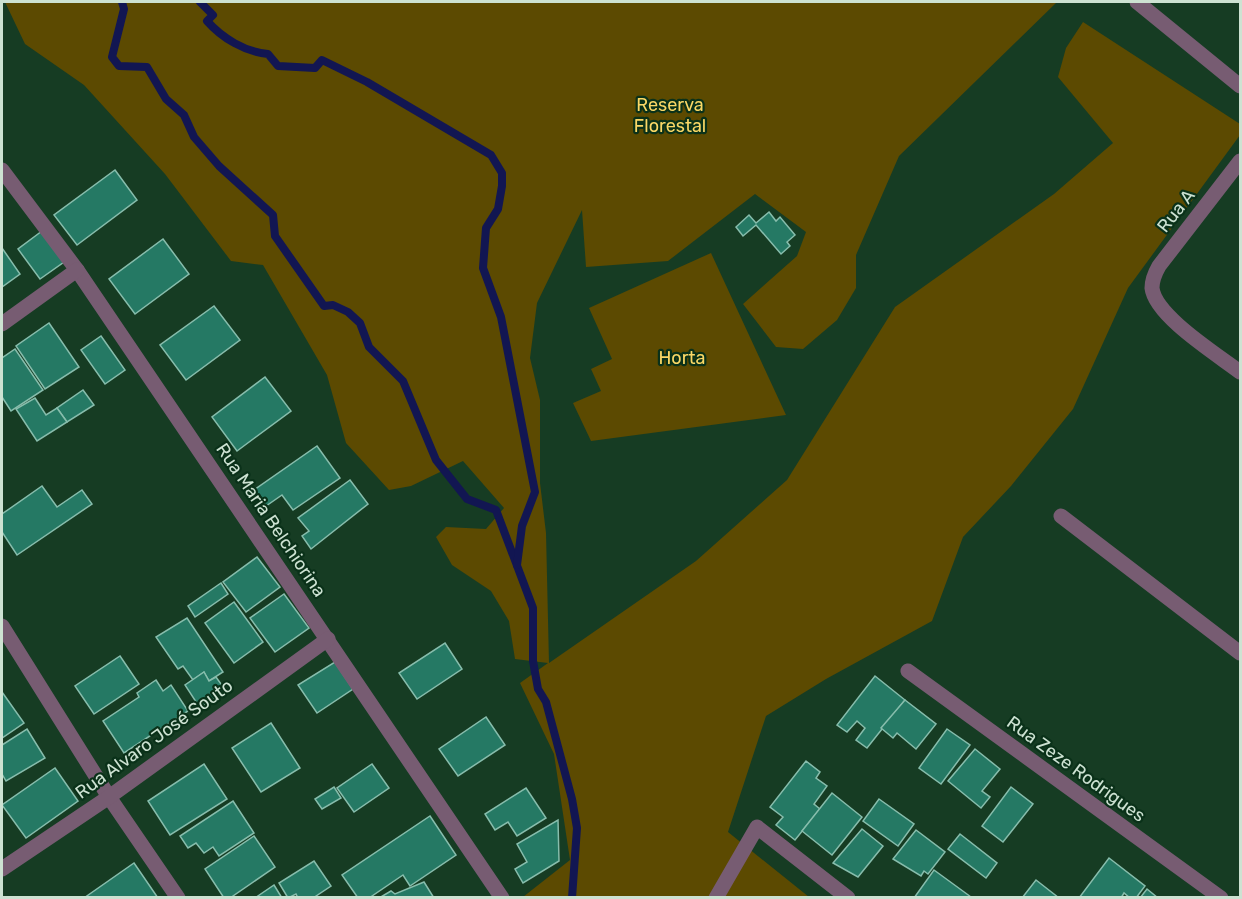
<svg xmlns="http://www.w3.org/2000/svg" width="1242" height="899" viewBox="0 0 1242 899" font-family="Rubik,sans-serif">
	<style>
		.green { fill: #5c4a01 }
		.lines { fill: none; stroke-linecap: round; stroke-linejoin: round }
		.stream { stroke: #121652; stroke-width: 8 }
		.building { fill: #257964; stroke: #87bdac; stroke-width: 1.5 }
		.minor { stroke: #775c72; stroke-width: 15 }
		.labels { text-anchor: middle; stroke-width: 4.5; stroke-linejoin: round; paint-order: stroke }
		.park-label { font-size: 18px; fill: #fad866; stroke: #0a3119 }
		.street-label { font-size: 18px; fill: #cde2d2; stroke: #0a3119 }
	</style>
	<rect width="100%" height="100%" fill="#163c23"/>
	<!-- green -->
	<g class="green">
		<path d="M 5,2 L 1057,2 L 899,156 L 856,255 L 856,288 L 837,320 L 803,349 L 776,347 L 743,304 L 797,256 L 806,232 L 755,194 L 668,261 L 586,267 L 582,210 L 537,303 L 530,358 L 540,400 L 540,483 L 546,533 L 549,663 L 696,561 L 787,480 L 895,307 L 1054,194 L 1113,143 L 1058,77 L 1066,48 L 1083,22 L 1240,124 L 1240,135 L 1128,288 L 1073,409 L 1011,486 L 963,537 L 932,621 L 826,679 L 766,716 L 728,832 L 809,897 L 523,897 L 570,860 L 554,754 L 520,683 L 548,663 L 515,659 L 509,621 L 491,591 L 452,565 L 436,537 L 446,527 L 486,529 L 504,508 L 463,461 L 411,486 L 389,490 L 346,443 L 327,375 L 263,265 L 231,261 L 165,174 L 84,85 L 25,44 Z"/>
		<path d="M 711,253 L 786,415 L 591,441 L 573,403 L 601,391 L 591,369 L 612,359 L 589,308 Z"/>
	</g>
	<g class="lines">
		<!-- stream -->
		<g class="stream">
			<path d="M 122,2 L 124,9 L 112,57 L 119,66 L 147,67 L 166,99 L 184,115 L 194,137 L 219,166 L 273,215 L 275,236 L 324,306 L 333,305 L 348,312 L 360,323 L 369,347 L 403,381 L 436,460 L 467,499 L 496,510 L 533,608 L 533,661 L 538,689 L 546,702 L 572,799 L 577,828 L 572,898"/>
			<path d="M 200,2 L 213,15 L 207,21 C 222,38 245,52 268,54 L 278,66 L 315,68 L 322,60 L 367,82 L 491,155 L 502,173 L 502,186 L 498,209 L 486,228 L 483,268 L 501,317 L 535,492 L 522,526 L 517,565"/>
		</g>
	</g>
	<!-- building -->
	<g class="building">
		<path d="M 115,170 L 137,200 L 77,245 L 54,215 Z"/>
		<path d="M 769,212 L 776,221 L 780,217 L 795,235 L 787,242 L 790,246 L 781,254 L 756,225 L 743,236 L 736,227 L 749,215 L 756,223 Z"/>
		<path d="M 42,231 L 64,262 L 40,279 L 18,249 Z"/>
		<path d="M 163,239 L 189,274 L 135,314 L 109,279 Z"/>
		<path d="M 2,248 L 20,274 L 2,287 Z"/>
		<path d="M 214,306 L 240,340 L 186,380 L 160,345 Z"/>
		<path d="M 49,323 L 79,367 L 45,389 L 16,346 Z"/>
		<path d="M 101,336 L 125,370 L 105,384 L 81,350 Z"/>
		<path d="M 15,349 L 43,390 L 11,411 L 2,397 L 2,358 Z"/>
		<path d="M 265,377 L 291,411 L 237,451 L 212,417 Z"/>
		<path d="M 83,390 L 94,405 L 67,422 L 57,408 Z"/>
		<path d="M 35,398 L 46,415 L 57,408 L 67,422 L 37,441 L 16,409 Z"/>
		<path d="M 317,446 L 340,478 L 293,510 L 282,495 L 266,506 L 254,490 Z"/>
		<path d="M 350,480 L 368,504 L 311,549 L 302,536 L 309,531 L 298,518 Z"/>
		<path d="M 42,486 L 57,507 L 82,490 L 92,504 L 17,555 L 2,532 L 2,514 Z"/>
		<path d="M 257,557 L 280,587 L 246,612 L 223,582 Z"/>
		<path d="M 221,583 L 228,594 L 195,617 L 188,606 Z"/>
		<path d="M 284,594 L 309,628 L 275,652 L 250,618 Z"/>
		<path d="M 234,602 L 263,642 L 234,663 L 205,623 Z"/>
		<path d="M 187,618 L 223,672 L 209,681 L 204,672 L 193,680 L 183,666 L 178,669 L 156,637 Z"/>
		<path d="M 445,643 L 462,669 L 417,699 L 399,673 Z"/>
		<path d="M 120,656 L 139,684 L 94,714 L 75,686 Z"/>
		<path d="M 335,662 L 353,689 L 317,713 L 298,685 Z"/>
		<path d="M 204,672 L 209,681 L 216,677 L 226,691 L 200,708 L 185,685 Z"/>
		<path d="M 875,676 L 905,700 L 867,748 L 856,740 L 865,728 L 857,721 L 847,732 L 837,725 Z"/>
		<path d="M 156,680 L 163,691 L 171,685 L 188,711 L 124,753 L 103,721 L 139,697 L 137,693 Z"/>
		<path d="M 2,692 L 24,723 L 2,738 Z"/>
		<path d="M 905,700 L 936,724 L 916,749 L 897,733 L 893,738 L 881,728 Z"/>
		<path d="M 486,717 L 505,745 L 458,776 L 439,749 Z"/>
		<path d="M 271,723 L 300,768 L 261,792 L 232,748 Z"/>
		<path d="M 27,729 L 45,758 L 6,781 L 2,774 L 2,745 Z"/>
		<path d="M 947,729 L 970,745 L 941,784 L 919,768 Z"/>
		<path d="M 975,749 L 1000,769 L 982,791 L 990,797 L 981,808 L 948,781 Z"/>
		<path d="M 806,761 L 820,772 L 816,778 L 827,786 L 814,804 L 820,809 L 795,840 L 776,825 L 783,817 L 770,807 Z"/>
		<path d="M 204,764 L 227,799 L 170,835 L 148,801 Z"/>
		<path d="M 372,764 L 389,788 L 354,812 L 337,788 Z"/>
		<path d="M 55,768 L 78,801 L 26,838 L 2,805 Z"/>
		<path d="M 334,787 L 341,798 L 322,809 L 315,799 Z"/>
		<path d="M 1011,787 L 1033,804 L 1003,842 L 982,826 Z"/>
		<path d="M 526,788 L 546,818 L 517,836 L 508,822 L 495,830 L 485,814 Z"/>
		<path d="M 832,793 L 862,817 L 832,855 L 802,831 Z"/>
		<path d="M 879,799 L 914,824 L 898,846 L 863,821 Z"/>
		<path d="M 233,801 L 254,833 L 219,856 L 213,847 L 204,853 L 196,843 L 188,848 L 180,836 Z"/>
		<path d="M 430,816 L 456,855 L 410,886 L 403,875 L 369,898 L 358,898 L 342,875 Z"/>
		<path d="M 558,820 L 559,861 L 523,883 L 515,869 L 527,862 L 517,844 Z"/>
		<path d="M 862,829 L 883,846 L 858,877 L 833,863 Z"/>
		<path d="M 916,830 L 945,852 L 928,874 L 924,871 L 921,876 L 893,859 Z"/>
		<path d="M 960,834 L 997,863 L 986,878 L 948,849 Z"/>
		<path d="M 254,836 L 275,867 L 230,898 L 224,898 L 205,869 Z"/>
		<path d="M 1109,858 L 1145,886 L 1136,898 L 1130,898 L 1124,893 L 1121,898 L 1079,898 Z"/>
		<path d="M 314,861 L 331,886 L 313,898 L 298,898 L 296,894 L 288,898 L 279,883 Z"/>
		<path d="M 134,863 L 158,898 L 84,898 Z"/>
		<path d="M 934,870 L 971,897 L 970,898 L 914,898 Z"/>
		<path d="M 1036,880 L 1059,898 L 1022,898 Z"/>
		<path d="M 424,882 L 434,898 L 379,898 L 391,891 L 395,894 Z"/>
		<path d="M 274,885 L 282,898 L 255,898 Z"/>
		<path d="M 1147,889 L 1158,898 L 1140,898 Z"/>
	</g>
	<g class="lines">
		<!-- minor -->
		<g class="minor">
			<path d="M 1137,2 L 1240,86"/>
			<path d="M 1240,161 L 1159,266 C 1155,273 1152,280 1152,288 C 1155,316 1218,355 1240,372"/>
			<path d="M 2,170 L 77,270 L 502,898"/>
			<path d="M 2,324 L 77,270"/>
			<path d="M 1061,516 L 1240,653"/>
			<path d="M 2,626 L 109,797 L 178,898"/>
			<path d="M 908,671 L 1221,898"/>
			<path d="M 2,869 L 109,797 L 328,639"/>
			<path d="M 716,898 L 757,827 L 848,898"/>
		</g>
	</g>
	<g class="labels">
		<!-- park labels -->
		<g class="park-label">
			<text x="670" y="111">Reserva<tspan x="670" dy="21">Florestal</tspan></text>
			<text x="682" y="364">Horta</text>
		</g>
		<!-- street labels -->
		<g class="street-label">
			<text transform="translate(1176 211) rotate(-52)" y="6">Rua A</text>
			<text transform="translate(271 520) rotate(56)" y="6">Rua Maria Belchiorina</text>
			<text transform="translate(154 739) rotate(-36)" y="6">Rua Alvaro José Souto</text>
			<text transform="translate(1076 769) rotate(36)" y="6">Rua Zeze Rodrigues</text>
		</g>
	</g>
	<!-- border -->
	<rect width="1242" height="899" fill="none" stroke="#cde2d2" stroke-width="6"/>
</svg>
